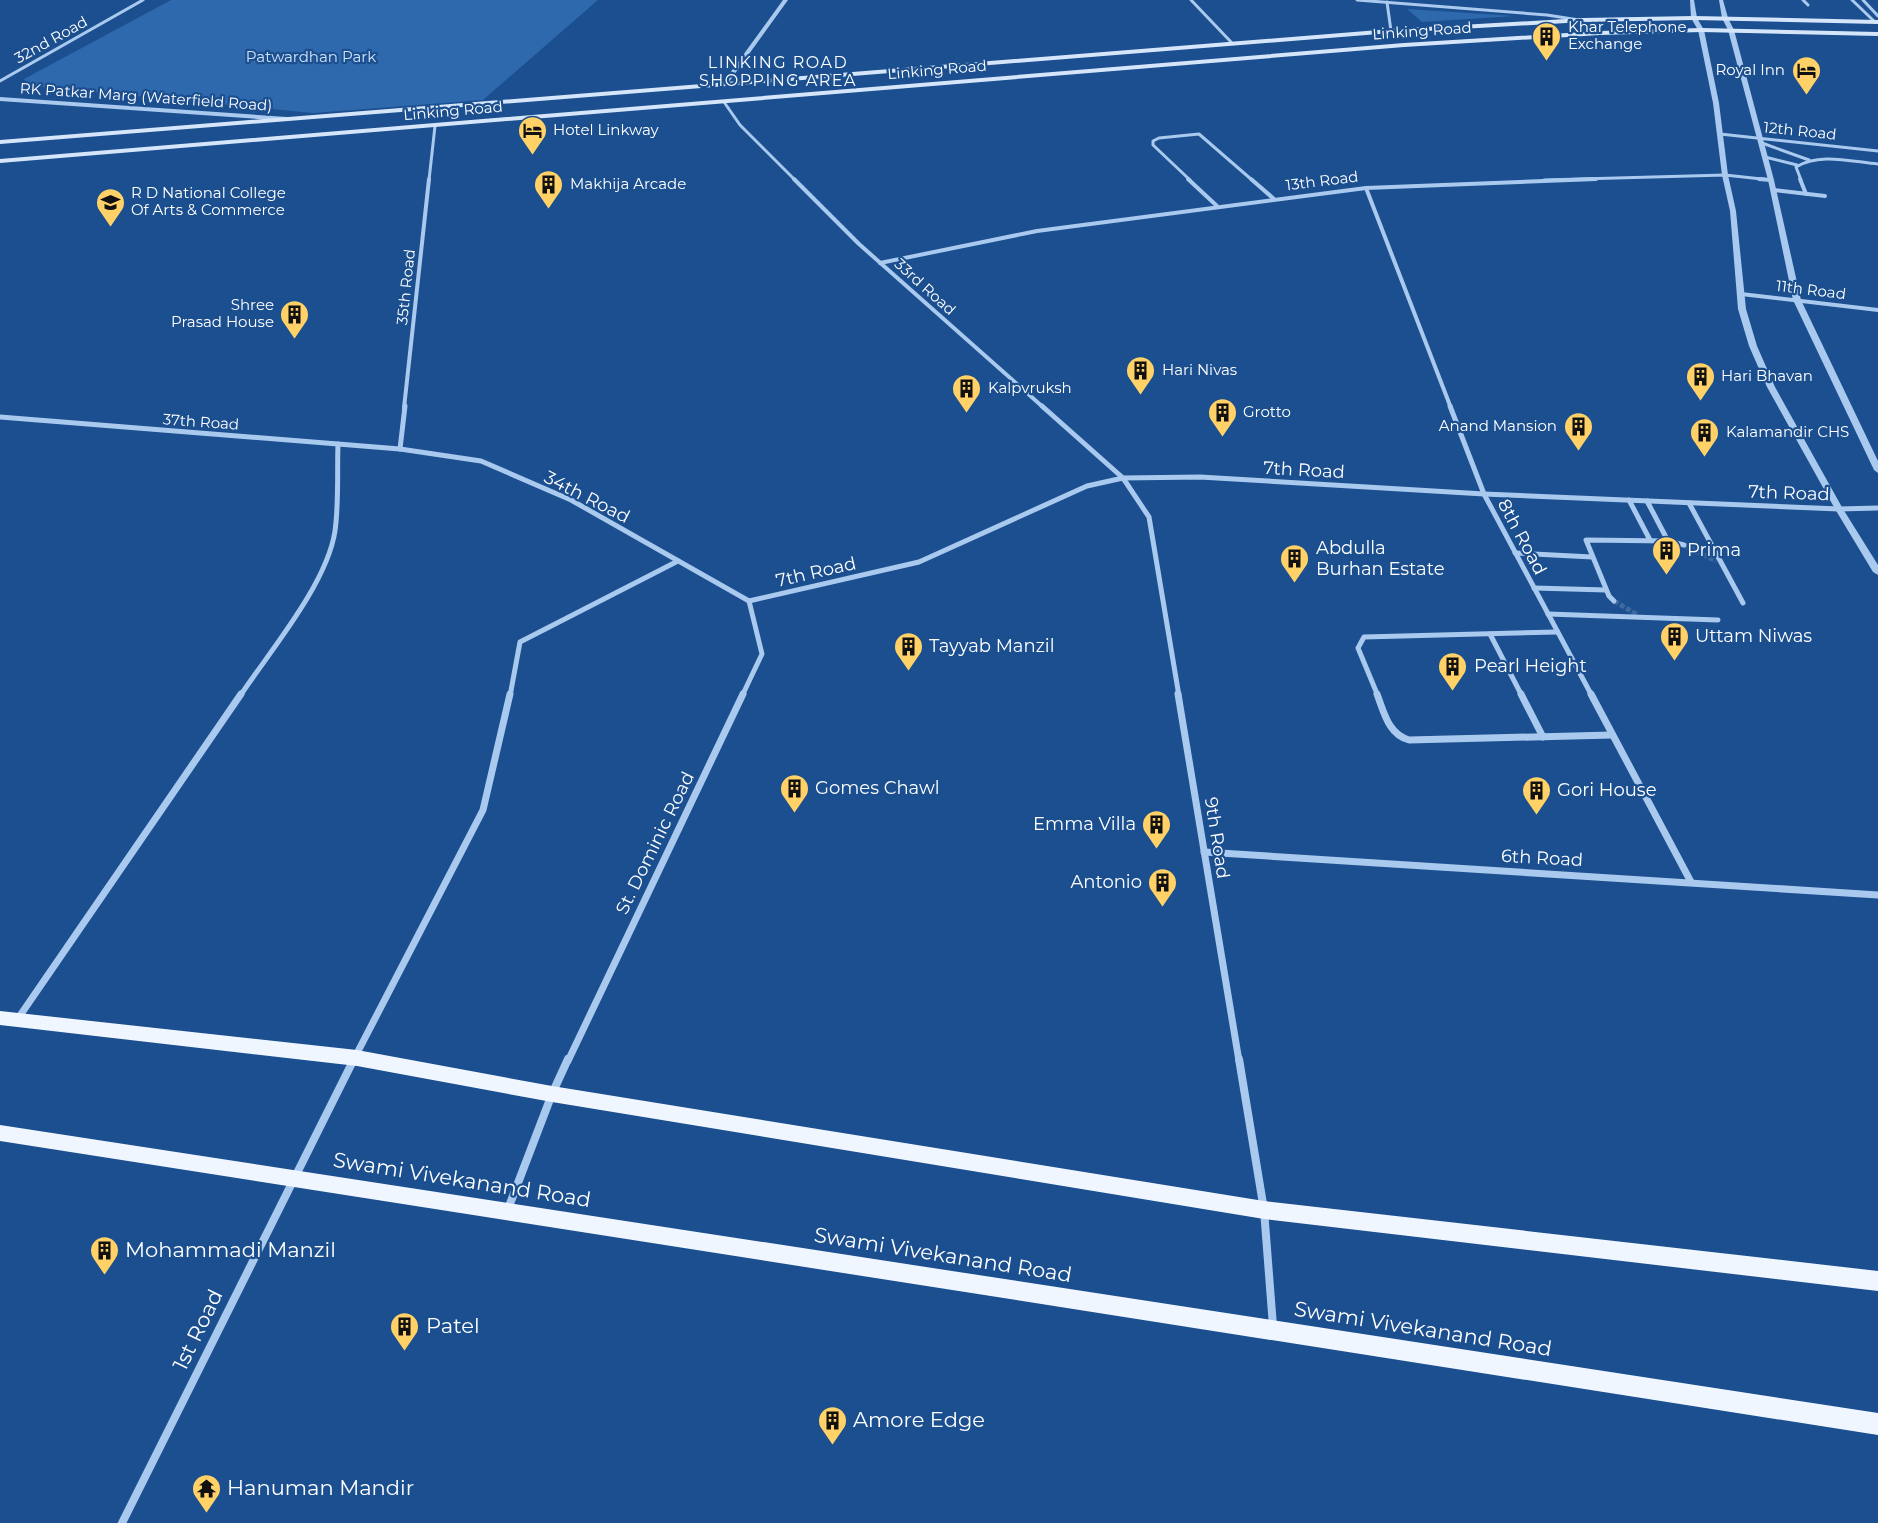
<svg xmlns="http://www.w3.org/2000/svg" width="1878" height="1523" viewBox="0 0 1878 1523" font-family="Montserrat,sans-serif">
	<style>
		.green { fill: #2e69ad }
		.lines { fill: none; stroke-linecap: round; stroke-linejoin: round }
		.minor-tunnel { stroke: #3d69a0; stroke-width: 5; stroke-dasharray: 5 2; stroke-linecap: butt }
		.minor-far4 { stroke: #a9c9ee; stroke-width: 3 }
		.minor-far3 { stroke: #a9c9ee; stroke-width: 4 }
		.minor-far2 { stroke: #a9c9ee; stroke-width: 5 }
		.minor-far1 { stroke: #a9c9ee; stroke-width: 7 }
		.minor { stroke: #a9c9ee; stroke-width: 8 }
		.tertiary { fill: #a9c9ee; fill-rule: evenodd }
		.secondary { fill: #d6e6fa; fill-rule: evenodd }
		.primary { fill: #f0f6ff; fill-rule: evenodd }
		.labels { text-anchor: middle; stroke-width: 4.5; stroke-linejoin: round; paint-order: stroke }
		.far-poi-label { font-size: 15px; fill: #fff; stroke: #1b4f8f; text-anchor: start }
		.far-street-label { font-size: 15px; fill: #fff; stroke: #1b4f8f }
		.far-park-label { font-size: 15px; fill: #cfe3fa; stroke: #1b4f8f }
		.far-neighbourhood-label { font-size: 16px; letter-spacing: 1.5px; fill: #fff; stroke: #1b4f8f }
		.street-label { font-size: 18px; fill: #fff; stroke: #1b4f8f }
		.poi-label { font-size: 18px; fill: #fff; stroke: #1b4f8f; text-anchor: start }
		.near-street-label { font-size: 21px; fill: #fff; stroke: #1b4f8f }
		.near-poi-label { font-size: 21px; fill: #fff; stroke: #1b4f8f; text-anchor: start }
	</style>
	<rect width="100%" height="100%" fill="#1b4f8f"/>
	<!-- green -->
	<g class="green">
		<path d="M 171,0 L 598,0 L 483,100 L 313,113 L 31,86 L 24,79 Z"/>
		<path d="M 1407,9 L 1515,16 L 1422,22 Z"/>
	</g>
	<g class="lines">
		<!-- minor-tunnel -->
		<g class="minor-tunnel">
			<path d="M 1684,545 L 1716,561"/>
			<path d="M 1614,601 L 1638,615"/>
		</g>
		<!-- minor-far4 -->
		<g class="minor-far4">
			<path d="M 1191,0 L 1232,43"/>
			<path d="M 1357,0 L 1547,15 L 1579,20"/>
			<path d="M 1803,0 L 1808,5"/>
			<path d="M 1852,0 L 1875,22"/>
			<path d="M 1863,0 L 1878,16"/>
			<path d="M 1387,2 L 1391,31"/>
			<path d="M 0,81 L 143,0"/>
			<path d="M 724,102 L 740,125 L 795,180"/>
			<path d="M 1720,134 L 1878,151"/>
			<path d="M 1762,143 L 1809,160"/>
			<path d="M 1765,157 L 1797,165"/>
			<path d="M 429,180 L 435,126"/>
			<path d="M 1190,180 L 1153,145 L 1153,141 L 1159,138 L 1199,134 L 1252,180"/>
			<path d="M 1544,180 L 1725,175 L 1771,180"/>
			<path d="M 1801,180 L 1796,167 C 1819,152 1853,162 1878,164"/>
		</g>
		<!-- minor-far3 -->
		<g class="minor-far3">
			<path d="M 794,179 L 859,244 L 1044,408"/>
			<path d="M 1188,179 L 1217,206"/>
			<path d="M 1251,179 L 1274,199"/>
			<path d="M 1759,179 L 1771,180"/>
			<path d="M 1800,179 L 1806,194"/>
			<path d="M 1366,188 L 1451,408"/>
			<path d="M 1774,190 L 1825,196"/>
			<path d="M 880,263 L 1037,231 L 1366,188 L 1596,179"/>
			<path d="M 1741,294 L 1878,310"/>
			<path d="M 404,408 L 429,179"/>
		</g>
		<!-- minor-far2 -->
		<g class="minor-far2">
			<path d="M 1042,406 L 1123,478 L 1149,517 L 1179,696"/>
			<path d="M 1450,406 L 1484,494 L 1592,696"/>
			<path d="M 0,417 L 400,449 L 481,461 L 571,500 L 749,601"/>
			<path d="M 400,449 L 405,406"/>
			<path d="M 1629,500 L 1650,540"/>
			<path d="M 1647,501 L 1668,541"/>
			<path d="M 1689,503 L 1743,603"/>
			<path d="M 1515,553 L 1592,557"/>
			<path d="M 1534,588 L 1606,590"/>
			<path d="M 749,601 L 919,562 L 1087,486 L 1123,478 L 1200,477 L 1484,494 L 1839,509 L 1878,508"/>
			<path d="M 1614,601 L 1609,596 L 1586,540 L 1668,541 L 1684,545"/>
			<path d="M 1548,614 L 1718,620"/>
			<path d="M 1490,634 L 1522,696"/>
			<path d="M 240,696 C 270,651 327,584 335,531 C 339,503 337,472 338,444"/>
			<path d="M 510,696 L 520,642 L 678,561"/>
			<path d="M 742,696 L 762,654 L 749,601"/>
			<path d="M 1378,696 L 1358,648 L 1364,637 L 1557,632"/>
		</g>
		<!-- minor-far1 -->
		<g class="minor-far1">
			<path d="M 1178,694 L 1239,1061"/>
			<path d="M 1377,694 C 1384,712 1388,734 1409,740 L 1612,735"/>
			<path d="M 1521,694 L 1543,737"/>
			<path d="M 1591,694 L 1691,882"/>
			<path d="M 1204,852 L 1878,895"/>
			<path d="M 17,1020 L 241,694"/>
			<path d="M 353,1061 L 483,810 L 510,694"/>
			<path d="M 568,1061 L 743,694"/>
		</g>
		<!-- minor -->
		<g class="minor">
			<path d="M 1239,1059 L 1264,1210 L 1273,1326"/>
			<path d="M 508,1209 L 552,1094 L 568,1059"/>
			<path d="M 122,1523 L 354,1059"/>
		</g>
		<!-- tertiary -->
		<g class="tertiary">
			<path d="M 783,0 L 788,0 L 726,86 L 722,86 L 722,84 Z"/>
			<path d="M 1690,0 L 1694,0 L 1697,18 L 1704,30 L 1719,103 L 1728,175 L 1736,211 L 1746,309 L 1757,346 L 1775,387 L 1843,509 L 1878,565 L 1878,575 L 1873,572 L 1835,509 L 1767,387 L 1749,346 L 1738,309 L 1730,211 L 1722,175 L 1713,103 L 1698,30 L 1691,18 Z"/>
			<path d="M 1719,0 L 1723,0 L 1728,18 L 1734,30 L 1774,180 L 1801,300 L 1878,461 L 1878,473 L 1874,470 L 1793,300 L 1768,180 L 1728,30 L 1722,18 Z"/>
			<path d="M 0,97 L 287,117 L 290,119 L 287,121 L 0,101 Z"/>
		</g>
		<!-- secondary -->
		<g class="secondary">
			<path d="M 1694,16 L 1878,20 L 1878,24 L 1694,20 L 1583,22 L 1391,33 L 0,144 L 0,140 L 1391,29 L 1583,18 Z"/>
			<path d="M 1701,28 L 1878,32 L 1878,36 L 1701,32 L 1600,35 L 1404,47 L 0,163 L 0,159 L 1404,43 L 1600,31 Z"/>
		</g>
		<!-- primary -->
		<g class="primary">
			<path d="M 0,1011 L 357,1050 L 552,1086 L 1264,1201 L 1878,1271 L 1878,1291 L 1264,1219 L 552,1102 L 357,1066 L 0,1025 Z"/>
			<path d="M 0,1125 L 1878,1413 L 1878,1435 L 0,1141 Z"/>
		</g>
	</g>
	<!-- icons -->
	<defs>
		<symbol id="building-pin" viewBox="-11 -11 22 30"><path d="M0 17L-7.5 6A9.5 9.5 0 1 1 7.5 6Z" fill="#ffd166" stroke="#1b4f8f"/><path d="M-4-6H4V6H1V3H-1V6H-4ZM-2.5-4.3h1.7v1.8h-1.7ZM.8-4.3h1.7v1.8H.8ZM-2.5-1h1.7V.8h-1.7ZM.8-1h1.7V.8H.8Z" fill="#111"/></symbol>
		<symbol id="hotel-pin" viewBox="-11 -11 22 30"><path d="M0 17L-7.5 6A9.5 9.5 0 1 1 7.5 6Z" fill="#ffd166" stroke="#1b4f8f"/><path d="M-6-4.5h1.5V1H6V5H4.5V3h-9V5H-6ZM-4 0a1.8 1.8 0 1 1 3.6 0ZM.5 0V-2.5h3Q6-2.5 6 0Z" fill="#111"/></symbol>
		<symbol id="university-pin" viewBox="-11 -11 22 30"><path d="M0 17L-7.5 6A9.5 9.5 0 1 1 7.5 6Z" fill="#ffd166" stroke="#1b4f8f"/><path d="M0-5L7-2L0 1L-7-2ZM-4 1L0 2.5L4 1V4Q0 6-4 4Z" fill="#111"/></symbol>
		<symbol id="temple-pin" viewBox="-11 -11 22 30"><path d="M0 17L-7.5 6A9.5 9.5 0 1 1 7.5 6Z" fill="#ffd166" stroke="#1b4f8f"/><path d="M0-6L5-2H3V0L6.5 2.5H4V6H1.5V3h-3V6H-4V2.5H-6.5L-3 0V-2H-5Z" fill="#111"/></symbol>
	</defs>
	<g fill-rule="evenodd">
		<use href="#building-pin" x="1530" y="20" width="33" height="45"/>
		<use href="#hotel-pin" x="1790" y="54" width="33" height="45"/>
		<use href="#hotel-pin" x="516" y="114" width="33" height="45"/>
		<use href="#building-pin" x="532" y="168" width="33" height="45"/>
		<use href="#university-pin" x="94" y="186" width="33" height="45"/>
		<use href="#building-pin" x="278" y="298" width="33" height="45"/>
		<use href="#building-pin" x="1124" y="354" width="33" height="45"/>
		<use href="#building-pin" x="1684" y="360" width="33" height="45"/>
		<use href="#building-pin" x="950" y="372" width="33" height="45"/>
		<use href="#building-pin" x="1206" y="396" width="33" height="45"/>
		<use href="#building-pin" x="1562" y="410" width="33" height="45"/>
		<use href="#building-pin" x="1688" y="416" width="33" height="45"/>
		<use href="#building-pin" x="1650" y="534" width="33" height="45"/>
		<use href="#building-pin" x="1278" y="542" width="33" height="45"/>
		<use href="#building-pin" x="1658" y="620" width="33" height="45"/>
		<use href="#building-pin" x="892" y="630" width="33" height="45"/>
		<use href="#building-pin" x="1436" y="650" width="33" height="45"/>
		<use href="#building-pin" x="778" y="772" width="33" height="45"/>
		<use href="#building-pin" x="1520" y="774" width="33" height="45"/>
		<use href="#building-pin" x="1140" y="808" width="33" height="45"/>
		<use href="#building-pin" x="1146" y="866" width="33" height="45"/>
		<use href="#building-pin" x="88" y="1234" width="33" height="45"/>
		<use href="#building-pin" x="388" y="1310" width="33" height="45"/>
		<use href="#building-pin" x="816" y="1404" width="33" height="45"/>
		<use href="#temple-pin" x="190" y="1472" width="33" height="45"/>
	</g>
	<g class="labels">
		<!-- far-poi labels -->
		<g class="far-poi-label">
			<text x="1568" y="32">Khar Telephone<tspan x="1568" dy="17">Exchange</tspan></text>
			<text x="1785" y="75" text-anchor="end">Royal Inn</text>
			<text x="553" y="135">Hotel Linkway</text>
			<text x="570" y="189">Makhija Arcade</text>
			<text x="131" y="198">R D National College<tspan x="131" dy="17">Of Arts &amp; Commerce</tspan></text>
			<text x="274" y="310" text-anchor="end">Shree<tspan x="274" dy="17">Prasad House</tspan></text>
			<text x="1162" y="375">Hari Nivas</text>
			<text x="1721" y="381">Hari Bhavan</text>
			<text x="988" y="393">Kalpvruksh</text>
			<text x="1243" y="417">Grotto</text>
			<text x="1557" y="431" text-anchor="end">Anand Mansion</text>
			<text x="1726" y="437">Kalamandir CHS</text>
		</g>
		<!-- far-street labels -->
		<g class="far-street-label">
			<text transform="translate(1422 31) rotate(-4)" y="5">Linking Road</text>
			<text transform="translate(51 40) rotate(-29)" y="5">32nd Road</text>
			<text transform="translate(937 70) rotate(-5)" y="5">Linking Road</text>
			<text transform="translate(146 97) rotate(4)" y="5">RK Patkar Marg (Waterfield Road)</text>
			<text transform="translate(453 111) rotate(-5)" y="5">Linking Road</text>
			<text transform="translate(1800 131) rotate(6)" y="5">12th Road</text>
			<text transform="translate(1322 181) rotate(-7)" y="5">13th Road</text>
			<text transform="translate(406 287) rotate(-84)" y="5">35th Road</text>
			<text transform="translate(925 287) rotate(42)" y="5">33rd Road</text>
			<text transform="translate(1811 290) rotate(7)" y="5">11th Road</text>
			<text transform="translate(201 422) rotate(4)" y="5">37th Road</text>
		</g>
		<!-- far-park labels -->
		<g class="far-park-label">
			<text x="311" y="62">Patwardhan Park</text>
		</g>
		<!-- far-neighbourhood labels -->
		<g class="far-neighbourhood-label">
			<text x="778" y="68">LINKING ROAD<tspan x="778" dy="18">SHOPPING AREA</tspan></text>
		</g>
		<!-- street labels -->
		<g class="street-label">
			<text transform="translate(1304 470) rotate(3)" y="6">7th Road</text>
			<text transform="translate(1789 493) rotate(2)" y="6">7th Road</text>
			<text transform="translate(587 497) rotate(27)" y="6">34th Road</text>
			<text transform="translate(1522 537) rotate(62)" y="6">8th Road</text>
			<text transform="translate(816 572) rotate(-13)" y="6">7th Road</text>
			<text transform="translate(1217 838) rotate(81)" y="6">9th Road</text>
			<text transform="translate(655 843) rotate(-64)" y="6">St. Dominic Road</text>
			<text transform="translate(1542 858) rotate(3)" y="6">6th Road</text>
		</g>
		<!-- poi labels -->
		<g class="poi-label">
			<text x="1316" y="554">Abdulla<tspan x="1316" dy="21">Burhan Estate</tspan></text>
			<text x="1687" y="556">Prima</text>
			<text x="1695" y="642">Uttam Niwas</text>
			<text x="929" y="652">Tayyab Manzil</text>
			<text x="1474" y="672">Pearl Height</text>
			<text x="815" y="794">Gomes Chawl</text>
			<text x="1557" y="796">Gori House</text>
			<text x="1136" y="830" text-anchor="end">Emma Villa</text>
			<text x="1142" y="888" text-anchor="end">Antonio</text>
		</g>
		<!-- near-street labels -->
		<g class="near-street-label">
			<text transform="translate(462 1180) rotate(9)" y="7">Swami Vivekanand Road</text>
			<text transform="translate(943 1255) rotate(9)" y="7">Swami Vivekanand Road</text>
			<text transform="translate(1423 1329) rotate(9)" y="7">Swami Vivekanand Road</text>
			<text transform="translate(198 1330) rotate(-64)" y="7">1st Road</text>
		</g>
		<!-- near-poi labels -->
		<g class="near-poi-label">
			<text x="125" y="1257">Mohammadi Manzil</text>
			<text x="426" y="1333">Patel</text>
			<text x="853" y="1427">Amore Edge</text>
			<text x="227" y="1495">Hanuman Mandir</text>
		</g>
	</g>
</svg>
